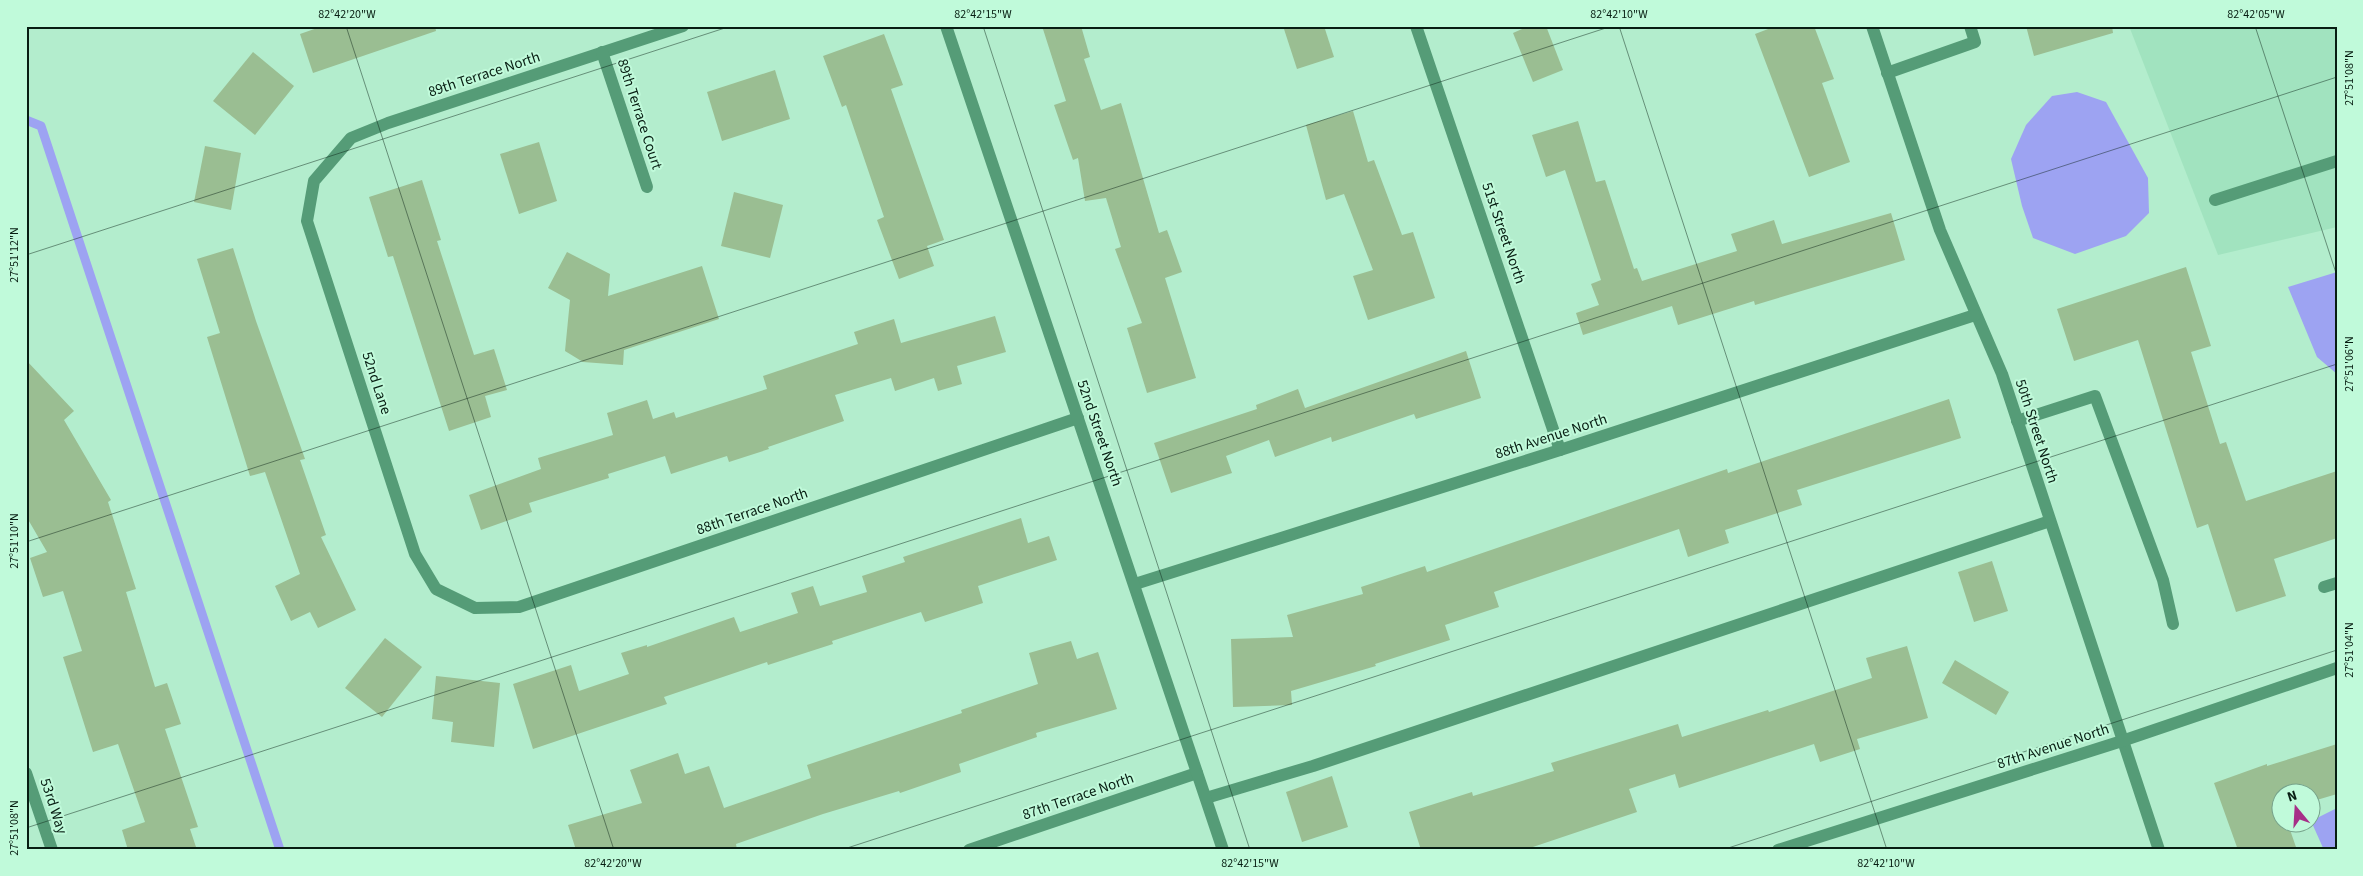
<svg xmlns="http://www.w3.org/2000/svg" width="2363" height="876" viewBox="0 0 2363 876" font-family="'Source Sans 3',sans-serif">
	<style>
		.built { fill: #a1e3bf }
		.water { fill: #9da3f2 }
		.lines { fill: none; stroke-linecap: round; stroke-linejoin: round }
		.stream { stroke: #9da3f2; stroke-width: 9 }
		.building { fill: #9abe92 }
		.service { stroke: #559c77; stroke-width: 12 }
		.minor { stroke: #559c77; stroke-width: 12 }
		.tertiary { stroke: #559c77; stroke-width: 12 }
		.ticks { fill: none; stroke: #071d12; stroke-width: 1; stroke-opacity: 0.45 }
		.labels { text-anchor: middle; stroke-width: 4; stroke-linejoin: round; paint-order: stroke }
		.street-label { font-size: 15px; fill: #071d12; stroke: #c0fada }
		.neatline { fill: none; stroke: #071d12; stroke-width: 2 }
		.ticks-label { font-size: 12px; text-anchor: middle; fill: #071d12 }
	</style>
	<rect width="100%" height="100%" fill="#b3edcd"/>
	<!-- built -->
	<path class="built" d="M 2129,26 L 2337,26 L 2337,227 L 2218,255 Z"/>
	<!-- water -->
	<g class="water">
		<path d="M 2077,92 L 2106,102 L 2148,178 L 2149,213 L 2126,236 L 2075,254 L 2033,238 L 2022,206 L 2011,159 L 2026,125 L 2052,96 Z"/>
		<path d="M 2337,272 L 2337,374 L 2317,357 L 2288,287 Z"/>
		<path d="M 2337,808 L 2337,850 L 2324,850 L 2311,821 Z"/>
	</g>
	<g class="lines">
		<!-- stream -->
		<path class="stream" d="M 26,120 L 41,126 L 280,850"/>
	</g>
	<!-- building -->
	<g class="building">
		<path d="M 323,26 L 435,26 L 436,31 L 313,73 L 300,34 Z"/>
		<path d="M 1042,26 L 1081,26 L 1090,57 L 1084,59 L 1101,110 L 1121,103 L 1159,233 L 1167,230 L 1182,272 L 1165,278 L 1196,378 L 1147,393 L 1127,328 L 1142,323 L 1115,249 L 1121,247 L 1106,198 L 1085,201 L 1078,158 L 1073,160 L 1054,105 L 1066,101 Z"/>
		<path d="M 1283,26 L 1324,26 L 1334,57 L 1297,69 Z"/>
		<path d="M 1529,26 L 1546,26 L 1563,70 L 1533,82 L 1513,33 Z"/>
		<path d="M 1776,26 L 1814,26 L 1834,79 L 1822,83 L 1850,162 L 1809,177 L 1755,34 Z"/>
		<path d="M 2026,26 L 2112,26 L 2113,33 L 2034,56 Z"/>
		<path d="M 884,34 L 903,85 L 891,89 L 944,240 L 927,246 L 934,266 L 899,279 L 877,220 L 884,217 L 846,105 L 842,107 L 823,56 Z"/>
		<path d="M 253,52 L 294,86 L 255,135 L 213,101 Z"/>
		<path d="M 775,70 L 790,119 L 722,141 L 707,92 Z"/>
		<path d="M 1353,111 L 1368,162 L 1374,160 L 1402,235 L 1413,232 L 1435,298 L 1368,320 L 1353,276 L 1373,270 L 1344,194 L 1326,200 L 1306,125 Z"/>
		<path d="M 1578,121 L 1596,182 L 1605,180 L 1634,269 L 1637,268 L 1642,281 L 1737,251 L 1731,234 L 1774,220 L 1782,244 L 1891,213 L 1905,260 L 1755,305 L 1754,301 L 1678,325 L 1672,306 L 1583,335 L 1576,313 L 1599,305 L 1591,284 L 1601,280 L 1565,170 L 1546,177 L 1532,135 Z"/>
		<path d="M 539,142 L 557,201 L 519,214 L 500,154 Z"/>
		<path d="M 205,146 L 241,153 L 231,210 L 194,202 Z"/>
		<path d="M 422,180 L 441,240 L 437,241 L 474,355 L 494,349 L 507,390 L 485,396 L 491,417 L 449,431 L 393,256 L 388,257 L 369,197 Z"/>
		<path d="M 734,192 L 783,205 L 770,258 L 721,246 Z"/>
		<path d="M 233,248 L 256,321 L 305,459 L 300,460 L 326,535 L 321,537 L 356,610 L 318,628 L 310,612 L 291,621 L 275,586 L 300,574 L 265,472 L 250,476 L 207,337 L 220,333 L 197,259 Z"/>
		<path d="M 567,252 L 610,274 L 608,296 L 702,266 L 719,319 L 624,350 L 623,365 L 583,362 L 565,351 L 570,300 L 548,288 Z"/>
		<path d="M 2186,267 L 2211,346 L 2191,352 L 2220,444 L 2226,442 L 2246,501 L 2337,471 L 2337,538 L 2274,559 L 2286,596 L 2236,612 L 2208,524 L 2197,528 L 2138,340 L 2074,361 L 2057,309 Z"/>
		<path d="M 995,316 L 1006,352 L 957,366 L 962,384 L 938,391 L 934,378 L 895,391 L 891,378 L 835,395 L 844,421 L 768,447 L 769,449 L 729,462 L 727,456 L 671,474 L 665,456 L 608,474 L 609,478 L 529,503 L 532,512 L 481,530 L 469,495 L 541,469 L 538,458 L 613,435 L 607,413 L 647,400 L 653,419 L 674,412 L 676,418 L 767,389 L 763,376 L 858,344 L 854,332 L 894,319 L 901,343 Z"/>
		<path d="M 1466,351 L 1481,398 L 1416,419 L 1414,414 L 1332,442 L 1331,437 L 1275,457 L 1269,440 L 1226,456 L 1232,473 L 1171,493 L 1154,443 L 1257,409 L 1256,405 L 1298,389 L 1305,408 Z"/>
		<path d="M 26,360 L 74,411 L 64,420 L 111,500 L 108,502 L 136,589 L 126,592 L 155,687 L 167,683 L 181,724 L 165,729 L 198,827 L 190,829 L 197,850 L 128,850 L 122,830 L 145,822 L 118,744 L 93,752 L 63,657 L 82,651 L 63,591 L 43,597 L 30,558 L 47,552 L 26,516 Z"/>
		<path d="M 1949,399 L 1961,438 L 1797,490 L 1802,505 L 1725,530 L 1729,543 L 1688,557 L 1679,529 L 1494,592 L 1499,607 L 1445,625 L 1450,640 L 1375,664 L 1376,666 L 1291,691 L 1292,705 L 1233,707 L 1231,639 L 1293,637 L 1287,615 L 1363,594 L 1361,587 L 1425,566 L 1427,572 L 1727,469 L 1728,473 Z"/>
		<path d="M 1021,518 L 1028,543 L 1049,536 L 1057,560 L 978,586 L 983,603 L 925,622 L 921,612 L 832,641 L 833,644 L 768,665 L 767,662 L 664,697 L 667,704 L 533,749 L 513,684 L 571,665 L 579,691 L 629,674 L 621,653 L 647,645 L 647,647 L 734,617 L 740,632 L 798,613 L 791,593 L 813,586 L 820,606 L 867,592 L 862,576 L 905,562 L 903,557 Z"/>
		<path d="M 1992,561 L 2008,611 L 1974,622 L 1958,572 Z"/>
		<path d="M 385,638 L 422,667 L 382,717 L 345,688 Z"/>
		<path d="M 1071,641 L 1077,659 L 1098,652 L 1117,709 L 1036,733 L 1037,737 L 959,764 L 961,772 L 900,793 L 899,791 L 823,814 L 736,844 L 737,850 L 576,850 L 568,825 L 642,803 L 630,770 L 678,753 L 685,774 L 709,766 L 724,808 L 811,778 L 807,765 L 962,713 L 961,710 L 1038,684 L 1029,653 Z"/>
		<path d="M 1907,646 L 1928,718 L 1857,739 L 1860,749 L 1820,762 L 1814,744 L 1679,788 L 1675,774 L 1629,789 L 1637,812 L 1524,850 L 1421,850 L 1409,812 L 1472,792 L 1473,796 L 1554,771 L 1551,763 L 1678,724 L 1682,737 L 1768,710 L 1769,712 L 1872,678 L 1866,658 Z"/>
		<path d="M 1955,660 L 2009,692 L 1996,715 L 1942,683 Z"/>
		<path d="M 436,676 L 500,683 L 494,747 L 451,742 L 453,722 L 432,719 Z"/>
		<path d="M 2337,744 L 2337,794 L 2310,802 L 2310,794 L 2280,794 L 2280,824 L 2288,824 L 2297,850 L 2238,850 L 2214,783 L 2267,764 L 2267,766 Z"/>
		<path d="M 1332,776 L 1348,827 L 1302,842 L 1286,792 Z"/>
	</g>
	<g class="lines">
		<!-- service -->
		<g class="service">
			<path d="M 1887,73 L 1975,42 L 1970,26"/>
			<path d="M 2215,200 L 2337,161"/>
			<path d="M 2017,421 L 2095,396 L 2163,580 L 2173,624"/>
			<path d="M 2324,587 L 2337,583"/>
			<path d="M 1206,798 L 1313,766 L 2050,521"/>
		</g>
		<!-- minor -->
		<g class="minor">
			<path d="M 683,26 L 388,123 L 351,138 L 314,181 L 307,221 L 415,554 L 436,589 L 475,608 L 519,607 L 1078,418"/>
			<path d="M 1416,26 L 1560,450"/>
			<path d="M 1872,26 L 1940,230 L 2002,374 L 2159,850"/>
			<path d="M 602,52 L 647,187"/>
			<path d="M 1135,584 L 1560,450 L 1975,315"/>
			<path d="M 26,773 L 52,850"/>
			<path d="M 969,850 L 1197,773"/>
			<path d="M 1778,850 L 2122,741 L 2337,668"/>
		</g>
		<!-- tertiary -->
		<path class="tertiary" d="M 946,26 L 1223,850"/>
	</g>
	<!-- ticks -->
	<path class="ticks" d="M 346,26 L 614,850M 983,26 L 1250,850M 1619,26 L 1887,850M 2255,26 L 2337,276M 26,255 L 731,26M 26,542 L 1612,26M 26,828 L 2337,77M 841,850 L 2337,364M 1722,850 L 2337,650"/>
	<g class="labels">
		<!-- street labels -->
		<g class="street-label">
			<text transform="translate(484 74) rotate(-18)" y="5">89th Terrace North</text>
			<text transform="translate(640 114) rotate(72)" y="5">89th Terrace Court</text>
			<text transform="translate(1504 233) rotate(71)" y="5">51st Street North</text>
			<text transform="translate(377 383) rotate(72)" y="5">52nd Lane</text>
			<text transform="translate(2037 431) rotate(72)" y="5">50th Street North</text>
			<text transform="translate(1100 433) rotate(71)" y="5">52nd Street North</text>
			<text transform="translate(1551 436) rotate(-18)" y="5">88th Avenue North</text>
			<text transform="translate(752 511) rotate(-19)" y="5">88th Terrace North</text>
			<text transform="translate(2053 746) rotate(-18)" y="5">87th Avenue North</text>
			<text transform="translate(1078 796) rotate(-19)" y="5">87th Terrace North</text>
			<text transform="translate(54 806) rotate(72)" y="5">53rd Way</text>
		</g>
	</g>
	<!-- border -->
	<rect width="2363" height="876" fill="none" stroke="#c0fada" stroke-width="55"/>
	<!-- north arrow -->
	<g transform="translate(2296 808) rotate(342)"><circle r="24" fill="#c0fada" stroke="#76a28a"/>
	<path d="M0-4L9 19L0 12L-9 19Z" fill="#a62f87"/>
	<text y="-8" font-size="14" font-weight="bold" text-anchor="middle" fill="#071d12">N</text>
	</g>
	<rect x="28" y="28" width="2308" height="820" class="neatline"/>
	<g class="ticks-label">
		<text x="347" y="18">82°42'20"W</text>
		<text x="983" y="18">82°42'15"W</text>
		<text x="1619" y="18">82°42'10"W</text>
		<text x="2256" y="18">82°42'05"W</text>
		<text transform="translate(2349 78) rotate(-90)" y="4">27°51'08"N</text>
		<text transform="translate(14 255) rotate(-90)" y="4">27°51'12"N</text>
		<text transform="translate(2349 364) rotate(-90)" y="4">27°51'06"N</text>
		<text transform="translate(14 541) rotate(-90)" y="4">27°51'10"N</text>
		<text transform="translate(2349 650) rotate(-90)" y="4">27°51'04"N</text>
		<text transform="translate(14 828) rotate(-90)" y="4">27°51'08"N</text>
		<text x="613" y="867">82°42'20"W</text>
		<text x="1250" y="867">82°42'15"W</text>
		<text x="1886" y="867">82°42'10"W</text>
	</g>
</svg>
